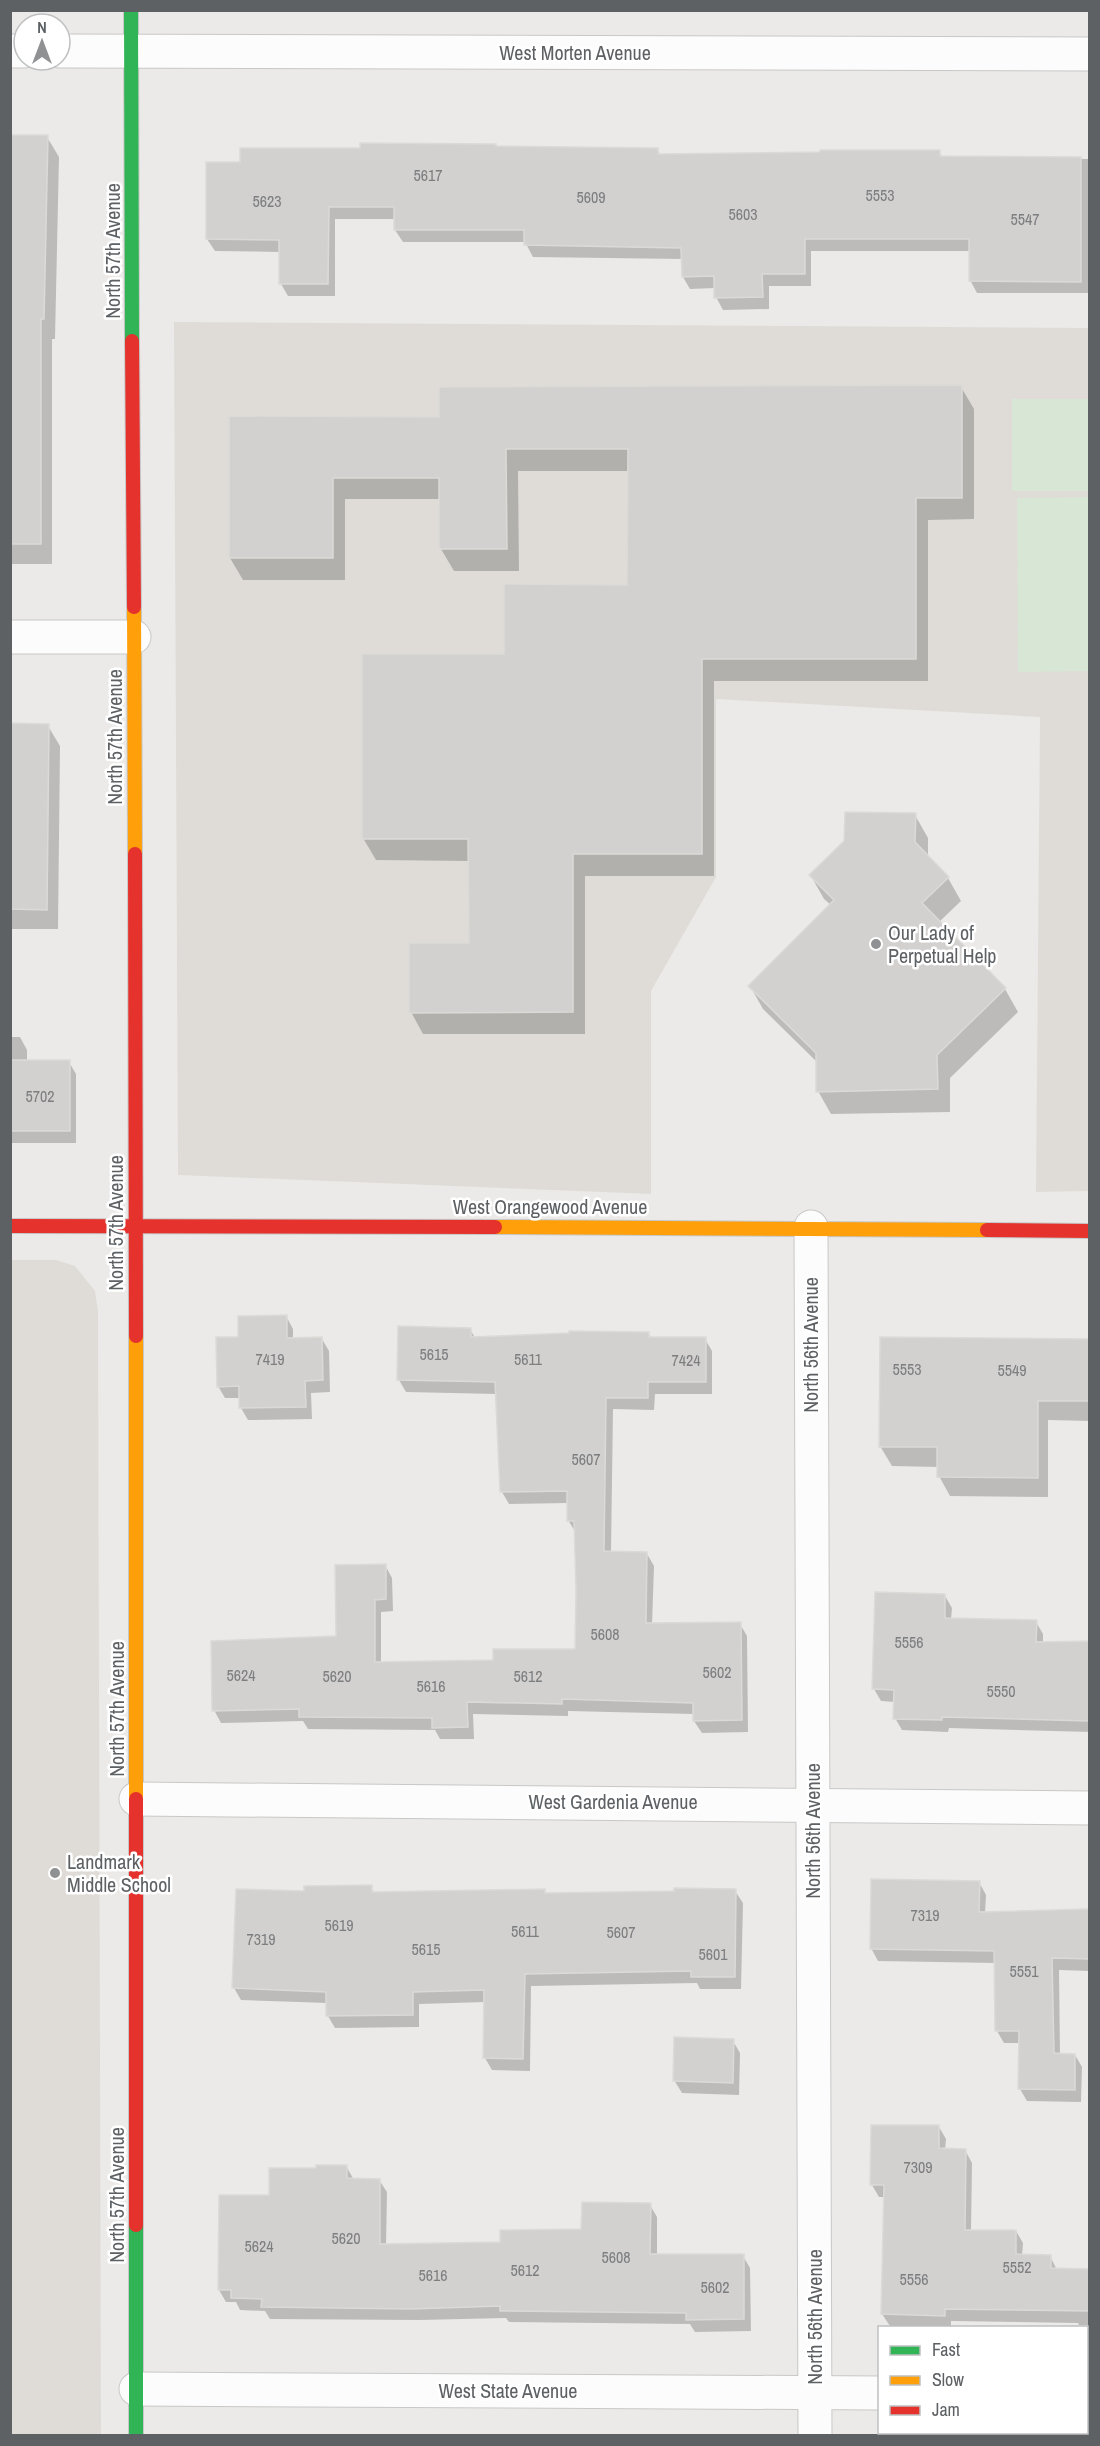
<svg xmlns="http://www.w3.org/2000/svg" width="1100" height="2446" viewBox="0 0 1100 2446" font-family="'Archivo Narrow',sans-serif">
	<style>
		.education { fill: #dfdcd8 }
		.green { fill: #d8e6d5 }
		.shadow { fill: #0003 }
		.building { fill: #d3d1d0; stroke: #dcdad7; stroke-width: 1.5 }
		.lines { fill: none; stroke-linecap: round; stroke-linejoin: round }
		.street-casing { stroke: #c9c8c7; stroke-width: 35 }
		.fast-casing { stroke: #c6c7c6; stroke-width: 16 }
		.slow-casing { stroke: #c6c7c6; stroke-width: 16 }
		.jam-casing { stroke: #c6c7c6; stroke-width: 16 }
		.street { stroke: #fcfcfc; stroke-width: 33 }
		.fast { stroke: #30b455; stroke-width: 14 }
		.slow { stroke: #ff9f0a; stroke-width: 14 }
		.jam { stroke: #e5322d; stroke-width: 14 }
		.poi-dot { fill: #8f9192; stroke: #fff; stroke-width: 2 }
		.labels { text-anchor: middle; stroke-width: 5; stroke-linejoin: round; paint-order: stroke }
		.number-label { font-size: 16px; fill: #7c7e80 }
		.street-label { font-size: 20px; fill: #5d6164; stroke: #fff }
		.poi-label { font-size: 20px; fill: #5d6164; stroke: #fff; text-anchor: start }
	</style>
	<rect width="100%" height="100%" fill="#eceae8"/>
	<!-- education -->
	<g class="education">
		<path d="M 174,322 L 1089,328 L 1089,1191 L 1036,1192 L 1040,717 L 716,699 L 716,877 L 651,991 L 651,1194 L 178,1175 Z"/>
		<path d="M 10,1260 L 56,1260 L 75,1266 L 95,1291 L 98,1311 L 101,2435 L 11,2435 Z"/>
	</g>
	<!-- green -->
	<g class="green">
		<rect x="1012" y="399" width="77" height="92"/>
		<path d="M 1089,497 L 1089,671 L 1018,672 L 1017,498 Z"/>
	</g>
	<!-- shadow -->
	<g class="shadow">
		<path d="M 10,136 L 47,137 L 59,157 L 55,339 L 52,339 L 52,564 L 10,564 Z"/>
		<path d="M 497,147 L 657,150 L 661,155 L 939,152 L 943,158 L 1090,159 L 1090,293 L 977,293 L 970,280 L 970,251 L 811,251 L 811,286 L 769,286 L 769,309 L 723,310 L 716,297 L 715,288 L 690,289 L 683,277 L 683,259 L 533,257 L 525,242 L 403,242 L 395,230 L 396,219 L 335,219 L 335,296 L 288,296 L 281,284 L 281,252 L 215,251 L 207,239 L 207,163 L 242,163 Z"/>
		<path d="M 961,387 L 974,409 L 974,519 L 928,520 L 928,681 L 714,681 L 714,876 L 585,876 L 585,1034 L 423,1034 L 411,1012 L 470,945 L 470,861 L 376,860 L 363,838 L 506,656 L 629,586 L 629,471 L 518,471 L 519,571 L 454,571 L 441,549 L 441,499 L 345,499 L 345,580 L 243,580 L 230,558 L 230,418 L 440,418 Z"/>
		<path d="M 10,725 L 48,726 L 60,746 L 58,929 L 10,929 Z"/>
		<path d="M 915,815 L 928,838 L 928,857 L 948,878 L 961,901 L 939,922 L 1005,989 L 1018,1012 L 950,1078 L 950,1112 L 831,1114 L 818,1091 L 818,1063 L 763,1009 L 750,986 L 831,905 L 824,899 L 811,876 Z"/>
		<path d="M 10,1037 L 20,1037 L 27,1050 L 27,1062 L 69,1062 L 76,1074 L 76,1143 L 10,1143 Z"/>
		<path d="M 286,1316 L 293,1329 L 293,1339 L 322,1339 L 329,1351 L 330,1392 L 311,1393 L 312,1419 L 248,1420 L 241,1408 L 241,1398 L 225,1398 L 218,1386 L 240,1338 Z"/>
		<path d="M 470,1329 L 475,1338 L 648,1333 L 652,1339 L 705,1339 L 712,1351 L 712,1394 L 655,1394 L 654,1410 L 613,1409 L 611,1552 L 647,1554 L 654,1566 L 652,1625 L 740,1624 L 747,1636 L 748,1732 L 702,1733 L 694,1721 L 694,1714 L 568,1711 L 568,1716 L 473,1714 L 474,1739 L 440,1739 L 435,1730 L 308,1729 L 303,1721 L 221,1723 L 214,1710 L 337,1637 L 385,1565 L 392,1578 L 393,1611 L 381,1612 L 381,1663 L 494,1661 L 577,1651 L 576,1533 L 568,1520 L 568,1503 L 509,1504 L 502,1492 L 497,1394 L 406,1392 L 399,1380 Z"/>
		<path d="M 881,1339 L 1090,1340 L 1090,1421 L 1048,1420 L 1048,1497 L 950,1496 L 939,1476 L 939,1467 L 892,1466 L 880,1446 Z"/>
		<path d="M 945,1596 L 952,1608 L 951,1619 L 1036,1622 L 1043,1634 L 1043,1644 L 1090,1642 L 1090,1732 L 949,1728 L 948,1732 L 902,1730 L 895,1718 L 895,1702 L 881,1701 L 874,1689 Z"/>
		<path d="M 979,1882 L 986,1895 L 985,1913 L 1090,1911 L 1090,1971 L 1059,1970 L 1060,2055 L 1075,2055 L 1082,2067 L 1081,2102 L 1027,2101 L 1020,2089 L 1020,2043 L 1004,2043 L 997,2031 L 996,1963 L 878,1961 L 871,1948 Z"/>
		<path d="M 371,1887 L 375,1894 L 544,1890 L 546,1894 L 735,1891 L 743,1903 L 741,1989 L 700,1989 L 697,1983 L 531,1986 L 530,2071 L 492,2070 L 485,2058 L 486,2002 L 419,2004 L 419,2027 L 335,2028 L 328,2016 L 328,2003 L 241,2000 L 234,1988 L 306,1893 Z"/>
		<path d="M 733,2041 L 740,2053 L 739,2095 L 682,2093 L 674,2080 Z"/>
		<path d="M 939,2127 L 946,2139 L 945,2150 L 965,2150 L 972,2163 L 971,2231 L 1016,2231 L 1023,2243 L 1022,2256 L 1050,2256 L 1057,2270 L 1090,2270 L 1090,2325 L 1079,2325 L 1078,2323 L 951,2321 L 951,2328 L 890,2326 L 882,2314 L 885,2197 L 879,2197 L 872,2185 Z"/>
		<path d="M 346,2166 L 354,2180 L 379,2180 L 387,2192 L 386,2245 L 501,2244 L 583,2230 L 650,2205 L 657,2217 L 657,2256 L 743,2256 L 750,2268 L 751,2331 L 695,2332 L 690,2324 L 509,2322 L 506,2318 L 419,2320 L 270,2319 L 265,2311 L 240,2310 L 236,2302 L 226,2302 L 219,2290 L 220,2197 L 271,2197 L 317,2170 Z"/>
	</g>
	<!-- building -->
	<g class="building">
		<path d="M 10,135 L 48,135 L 44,319 L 41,319 L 41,544 L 10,544 Z"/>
		<path d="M 360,143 L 496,144 L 496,146 L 658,148 L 658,154 L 820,152 L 820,150 L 940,150 L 940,156 L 1081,157 L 1081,282 L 969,281 L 969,239 L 805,239 L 805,274 L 762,274 L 763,297 L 714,298 L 714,276 L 682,277 L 681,248 L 524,245 L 524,230 L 394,230 L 394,207 L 329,207 L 328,284 L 279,284 L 279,240 L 206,239 L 206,162 L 240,162 L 240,148 L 360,148 Z"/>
		<path d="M 962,385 L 962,498 L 916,498 L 916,659 L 702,659 L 702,854 L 573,854 L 573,1012 L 409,1013 L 409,943 L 469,943 L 468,839 L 362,839 L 362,654 L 504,654 L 504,584 L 627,585 L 628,449 L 506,449 L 507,549 L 439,549 L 439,478 L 333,478 L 333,558 L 229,558 L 229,416 L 439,417 L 439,387 Z"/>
		<path d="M 10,723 L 49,724 L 47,910 L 10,909 Z"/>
		<path d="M 845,812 L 916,813 L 915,842 L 949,877 L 922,903 L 1006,988 L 937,1055 L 938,1089 L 816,1092 L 816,1053 L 748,986 L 834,900 L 809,875 L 844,841 Z"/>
		<rect x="10" y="1060" width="60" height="71"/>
		<path d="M 287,1315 L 287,1338 L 322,1337 L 323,1380 L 305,1381 L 306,1407 L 239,1408 L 239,1386 L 217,1387 L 216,1337 L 238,1337 L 238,1316 Z"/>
		<path d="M 398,1326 L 471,1328 L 471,1337 L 569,1333 L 569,1331 L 649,1332 L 649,1337 L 706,1337 L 706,1382 L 648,1382 L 648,1398 L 606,1398 L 604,1551 L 647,1552 L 646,1623 L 741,1622 L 742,1720 L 693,1721 L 693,1703 L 562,1699 L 562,1704 L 467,1702 L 468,1727 L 432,1728 L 432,1718 L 299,1717 L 299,1709 L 212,1711 L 211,1641 L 336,1636 L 335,1565 L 386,1564 L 386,1599 L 375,1600 L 375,1662 L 493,1660 L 493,1649 L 575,1649 L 576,1590 L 574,1521 L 567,1521 L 567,1491 L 500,1492 L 495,1382 L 397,1380 Z"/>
		<path d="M 880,1337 L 1089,1339 L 1089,1401 L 1038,1401 L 1038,1478 L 937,1477 L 937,1447 L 879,1447 Z"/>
		<path d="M 875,1592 L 945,1594 L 945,1618 L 1037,1620 L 1036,1642 L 1089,1641 L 1089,1721 L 942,1717 L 942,1720 L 893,1719 L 894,1690 L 872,1689 Z"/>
		<path d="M 871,1879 L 980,1881 L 979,1912 L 1089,1909 L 1089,1959 L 1052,1958 L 1054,2053 L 1075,2054 L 1075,2090 L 1018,2089 L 1019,2031 L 995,2031 L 994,1951 L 870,1949 Z"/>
		<path d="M 372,1885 L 372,1892 L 545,1889 L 545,1893 L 674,1891 L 674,1888 L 736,1889 L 735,1977 L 691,1977 L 691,1971 L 525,1974 L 523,2059 L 483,2058 L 484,1990 L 413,1992 L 413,2015 L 326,2016 L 326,1992 L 232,1988 L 236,1889 L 304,1891 L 304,1886 Z"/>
		<path d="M 674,2037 L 734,2039 L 733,2083 L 673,2081 Z"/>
		<path d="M 871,2125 L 939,2125 L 939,2148 L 966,2149 L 965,2230 L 1016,2230 L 1016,2254 L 1051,2255 L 1051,2268 L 1089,2269 L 1089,2311 L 945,2309 L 945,2316 L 881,2314 L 884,2185 L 870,2185 Z"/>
		<path d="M 316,2165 L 347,2165 L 347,2178 L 380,2179 L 380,2244 L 500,2242 L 500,2230 L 581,2229 L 582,2202 L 651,2203 L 650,2254 L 744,2254 L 744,2319 L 686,2320 L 686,2313 L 500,2311 L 500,2306 L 411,2309 L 261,2307 L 262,2299 L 231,2298 L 231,2290 L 218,2290 L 219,2195 L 269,2195 L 269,2168 L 316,2168 Z"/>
	</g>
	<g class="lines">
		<defs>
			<g id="street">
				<path d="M 10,51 L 24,51"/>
				<path d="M 60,51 L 1090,54"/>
				<path d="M 10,637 L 134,637"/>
				<path d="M 811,1227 L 815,2436"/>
				<path d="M 136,1799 L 1090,1808"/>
				<path d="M 136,2389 L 880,2393"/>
				<path d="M 1086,2393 L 1090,2393"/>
			</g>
			<g id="fast">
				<path d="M 131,10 L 132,341"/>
				<path d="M 136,2225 L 136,2436"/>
			</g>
			<g id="slow">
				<path d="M 134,607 L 135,854"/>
				<path d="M 495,1227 L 987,1230"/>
				<path d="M 136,1336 L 136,1799"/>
			</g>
			<g id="jam">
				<path d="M 132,341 L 134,607"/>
				<path d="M 135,854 L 136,1336"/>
				<path d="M 10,1226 L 495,1227"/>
				<path d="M 987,1230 L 1090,1231"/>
				<path d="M 136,1799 L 136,2225"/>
			</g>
		</defs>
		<!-- street casing -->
		<use href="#street" class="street-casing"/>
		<!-- fast casing -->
		<use href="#fast" class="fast-casing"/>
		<!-- slow casing -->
		<use href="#slow" class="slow-casing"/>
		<!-- jam casing -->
		<use href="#jam" class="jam-casing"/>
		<!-- street -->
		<use href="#street" class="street"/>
		<!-- fast -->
		<use href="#fast" class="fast"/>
		<!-- slow -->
		<use href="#slow" class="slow"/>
		<!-- jam -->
		<use href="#jam" class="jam"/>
	</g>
	<!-- markers -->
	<g class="poi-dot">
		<circle cx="876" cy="944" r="6"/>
		<circle cx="55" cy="1873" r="6"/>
	</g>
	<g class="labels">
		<!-- number labels -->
		<g class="number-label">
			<text x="428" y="181">5617</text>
			<text x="880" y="201">5553</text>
			<text x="591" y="203">5609</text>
			<text x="267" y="207">5623</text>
			<text x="743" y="220">5603</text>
			<text x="1025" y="225">5547</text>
			<text x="40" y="1102">5702</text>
			<text x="434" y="1360">5615</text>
			<text x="270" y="1365">7419</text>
			<text x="528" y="1365">5611</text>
			<text x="686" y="1366">7424</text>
			<text x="907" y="1375">5553</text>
			<text x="1012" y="1376">5549</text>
			<text x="586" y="1465">5607</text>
			<text x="605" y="1640">5608</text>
			<text x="909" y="1648">5556</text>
			<text x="717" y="1678">5602</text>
			<text x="241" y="1681">5624</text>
			<text x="337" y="1682">5620</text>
			<text x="528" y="1682">5612</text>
			<text x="431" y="1692">5616</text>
			<text x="1001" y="1697">5550</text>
			<text x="925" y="1921">7319</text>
			<text x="339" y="1931">5619</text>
			<text x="525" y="1937">5611</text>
			<text x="621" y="1938">5607</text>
			<text x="261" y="1945">7319</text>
			<text x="426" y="1955">5615</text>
			<text x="713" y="1960">5601</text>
			<text x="1024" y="1977">5551</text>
			<text x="918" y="2173">7309</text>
			<text x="346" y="2244">5620</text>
			<text x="259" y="2252">5624</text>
			<text x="616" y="2263">5608</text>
			<text x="1017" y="2273">5552</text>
			<text x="525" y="2276">5612</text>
			<text x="433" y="2281">5616</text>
			<text x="914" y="2285">5556</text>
			<text x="715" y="2293">5602</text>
		</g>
		<!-- street labels -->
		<g class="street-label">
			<text x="575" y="60">West Morten Avenue</text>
			<text transform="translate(113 251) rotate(-90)" y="7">North 57th Avenue</text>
			<text transform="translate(115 737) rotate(-90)" y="7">North 57th Avenue</text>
			<text x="550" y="1214">West Orangewood Avenue</text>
			<text transform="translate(116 1223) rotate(-90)" y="7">North 57th Avenue</text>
			<text transform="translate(811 1345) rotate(-90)" y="7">North 56th Avenue</text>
			<text transform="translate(117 1709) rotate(-90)" y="7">North 57th Avenue</text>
			<text x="613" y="1809">West Gardenia Avenue</text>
			<text transform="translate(813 1831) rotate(-90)" y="7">North 56th Avenue</text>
			<text transform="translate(117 2195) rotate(-90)" y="7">North 57th Avenue</text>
			<text transform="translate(815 2317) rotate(-90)" y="7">North 56th Avenue</text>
			<text x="508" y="2398">West State Avenue</text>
		</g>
		<!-- poi labels -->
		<g class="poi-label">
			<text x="888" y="940">Our Lady of<tspan x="888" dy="23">Perpetual Help</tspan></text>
			<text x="67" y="1869">Landmark<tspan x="67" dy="23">Middle School</tspan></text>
		</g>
	</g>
	<!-- border -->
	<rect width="1100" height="2446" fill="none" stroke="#5d6164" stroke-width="24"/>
	<!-- legend -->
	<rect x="878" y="2326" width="210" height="108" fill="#ffffff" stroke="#bec0c1" stroke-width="1.5"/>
	<rect x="890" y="2346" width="30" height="9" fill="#30b455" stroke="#bec0c1" stroke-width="1.5"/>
	<text x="932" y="2356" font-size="18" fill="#5d6164">Fast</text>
	<rect x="890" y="2376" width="30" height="9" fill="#ff9f0a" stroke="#bec0c1" stroke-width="1.5"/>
	<text x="932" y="2386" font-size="18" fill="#5d6164">Slow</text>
	<rect x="890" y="2406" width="30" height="9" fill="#e5322d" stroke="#bec0c1" stroke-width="1.5"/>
	<text x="932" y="2416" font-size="18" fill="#5d6164">Jam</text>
	<!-- north arrow -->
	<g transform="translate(42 42)"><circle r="28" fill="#ffffff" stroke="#bec0c1" stroke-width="1.5"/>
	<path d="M0-4.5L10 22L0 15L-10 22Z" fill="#8f9192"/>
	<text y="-9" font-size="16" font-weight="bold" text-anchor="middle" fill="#5d6164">N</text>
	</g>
</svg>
